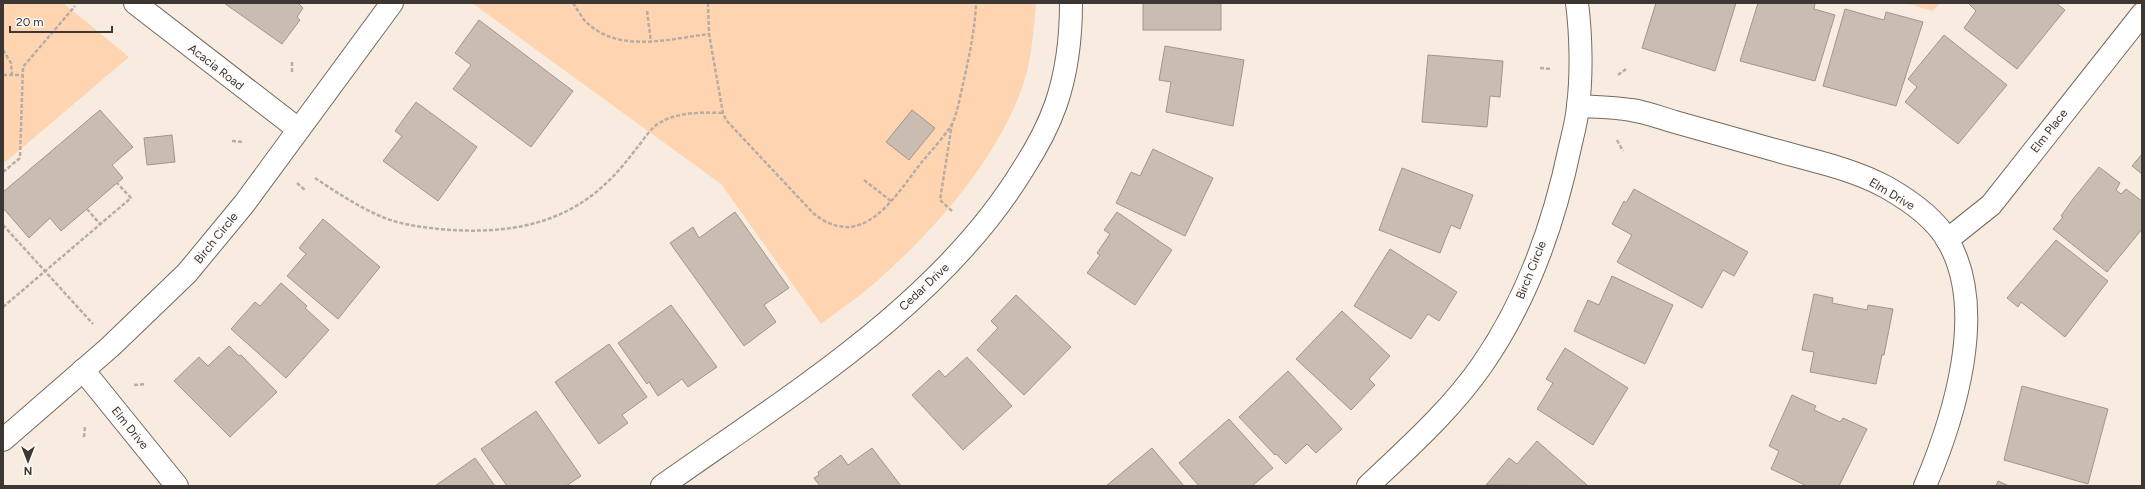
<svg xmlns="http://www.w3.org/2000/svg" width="2145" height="489" viewBox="0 0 2145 489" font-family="Figtree,sans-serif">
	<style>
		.green { fill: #fed5b0 }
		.building { fill: #c9bcb1; stroke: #a2958b }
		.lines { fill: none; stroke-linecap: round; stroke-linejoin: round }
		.minor-casing { stroke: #766a60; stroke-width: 24 }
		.path { stroke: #b8ada4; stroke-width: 2.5; stroke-dasharray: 4 2; stroke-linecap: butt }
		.minor { stroke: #fff; stroke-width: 22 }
		.labels { text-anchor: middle; stroke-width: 3; stroke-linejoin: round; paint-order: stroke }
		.street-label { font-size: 12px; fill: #3c3733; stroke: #fdfaf8 }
	</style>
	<rect width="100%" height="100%" fill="#f8ebdf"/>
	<!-- green -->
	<g class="green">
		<path d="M 3,3 L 63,3 L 129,57 L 3,164 Z"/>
		<path d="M 472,3 L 1036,3 L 1036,4 C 1033,36 1031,67 1019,96 C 990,168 933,231 876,282 C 859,297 839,310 821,324 L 721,184 Z"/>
		<path d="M 1905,3 L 1940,3 L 1933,11 Z"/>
	</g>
	<!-- building -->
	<g class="building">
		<path d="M 224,3 L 298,3 L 303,8 L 297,17 L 300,20 L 282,44 Z"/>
		<rect x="1143" y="3" width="78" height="27"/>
		<path d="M 1656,3 L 1736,3 L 1715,71 L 1642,48 Z"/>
		<path d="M 1758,3 L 1815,3 L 1814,9 L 1835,15 L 1815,81 L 1740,61 Z"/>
		<path d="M 1968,3 L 2056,3 L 2065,10 L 2017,69 L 1964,28 L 1976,11 Z"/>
		<path d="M 1845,9 L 1884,20 L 1886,12 L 1923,22 L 1896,106 L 1823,86 Z"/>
		<path d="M 479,20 L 573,91 L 531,147 L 453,89 L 471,65 L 455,53 Z"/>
		<path d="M 1944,35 L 2007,85 L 1958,144 L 1905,102 L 1917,87 L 1908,79 Z"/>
		<path d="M 1165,46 L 1244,60 L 1233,126 L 1166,112 L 1171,82 L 1159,80 Z"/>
		<path d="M 1428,55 L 1503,61 L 1500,97 L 1490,96 L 1487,127 L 1422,122 Z"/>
		<path d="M 416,102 L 477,147 L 438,201 L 383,161 L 402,136 L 395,131 Z"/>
		<path d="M 100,110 L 133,147 L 112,165 L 123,178 L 61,231 L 50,218 L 29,238 L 3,208 L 3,192 Z"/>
		<path d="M 912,110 L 935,128 L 909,160 L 886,142 Z"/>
		<path d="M 172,135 L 175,162 L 147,165 L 144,138 Z"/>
		<path d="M 1153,149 L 1213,178 L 1185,236 L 1116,203 L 1131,172 L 1140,176 Z"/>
		<path d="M 2142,154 L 2142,174 L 2132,166 Z"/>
		<path d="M 2099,167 L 2120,183 L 2116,190 L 2121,194 L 2126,189 L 2142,201 L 2142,229 L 2107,272 L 2053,229 L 2063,217 L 2061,216 L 2073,199 Z"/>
		<path d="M 1402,168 L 1473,195 L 1460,229 L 1451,225 L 1440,253 L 1379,230 Z"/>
		<path d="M 1634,189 L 1748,252 L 1734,276 L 1723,270 L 1702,308 L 1617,262 L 1632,235 L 1612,224 L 1624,201 L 1626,203 Z"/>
		<path d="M 735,212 L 789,288 L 764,305 L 776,322 L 744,346 L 670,243 L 693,227 L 699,238 Z"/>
		<path d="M 1117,212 L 1172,250 L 1135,305 L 1087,273 L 1100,255 L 1097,253 L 1110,234 L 1104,230 Z"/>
		<path d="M 323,219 L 380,267 L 338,319 L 287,276 L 306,254 L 299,248 Z"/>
		<path d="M 2056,240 L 2108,281 L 2065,337 L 2021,302 L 2018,307 L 2007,298 Z"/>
		<path d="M 1390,249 L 1457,292 L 1439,321 L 1428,314 L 1411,339 L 1354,306 Z"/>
		<path d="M 1612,276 L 1673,305 L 1645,364 L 1574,331 L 1588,300 L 1599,305 Z"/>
		<path d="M 281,283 L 307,306 L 305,308 L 329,330 L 286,378 L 231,329 L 255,302 L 260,306 Z"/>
		<path d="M 1814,294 L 1833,298 L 1832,303 L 1867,310 L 1868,305 L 1893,309 L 1884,355 L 1882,355 L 1876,384 L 1810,372 L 1814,352 L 1802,350 Z"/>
		<path d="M 1016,295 L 1071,347 L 1024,395 L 977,350 L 998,328 L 991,321 Z"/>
		<path d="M 671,305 L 717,367 L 688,387 L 682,379 L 658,396 L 649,382 L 647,384 L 618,343 Z"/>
		<path d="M 1342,311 L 1390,356 L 1369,379 L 1375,385 L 1351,410 L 1296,359 Z"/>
		<path d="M 609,344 L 647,397 L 622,415 L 628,423 L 599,444 L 555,382 Z"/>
		<path d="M 229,346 L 239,356 L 241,355 L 277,392 L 230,437 L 174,381 L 199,357 L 208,366 Z"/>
		<path d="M 1565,348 L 1628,388 L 1593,445 L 1537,409 L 1553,383 L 1546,379 Z"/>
		<path d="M 967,357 L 1012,406 L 963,450 L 912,395 L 939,370 L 945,377 Z"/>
		<path d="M 1288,371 L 1342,429 L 1316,453 L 1307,444 L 1286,464 L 1276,454 L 1275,455 L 1239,417 Z"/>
		<path d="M 2022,386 L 2108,409 L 2088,484 L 2004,460 Z"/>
		<path d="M 1792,395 L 1816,406 L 1814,410 L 1840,422 L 1843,418 L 1867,429 L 1839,486 L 1807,486 L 1771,469 L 1779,451 L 1769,446 Z"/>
		<path d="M 536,411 L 581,476 L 566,486 L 507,486 L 481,449 Z"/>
		<path d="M 1229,419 L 1273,468 L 1252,486 L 1199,486 L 1179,463 Z"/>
		<path d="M 1537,441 L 1587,485 L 1586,486 L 1486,485 L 1509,458 L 1517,464 Z"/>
		<path d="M 872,448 L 901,486 L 820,486 L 814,478 L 819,475 L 818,472 L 841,455 L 848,465 Z"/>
		<path d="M 1152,448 L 1184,486 L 1106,486 Z"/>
		<path d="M 475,458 L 495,486 L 435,486 Z"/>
		<path d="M 1998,481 L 2009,486 L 1996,486 Z"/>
	</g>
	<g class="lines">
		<defs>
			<g id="minor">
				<path d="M 135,3 L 298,129"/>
				<path d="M 1578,106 C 1596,107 1614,107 1631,110 C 1646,112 1661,118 1675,122 C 1707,131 1739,140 1771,149 C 1809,160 1851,168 1886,187 C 1909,200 1935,218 1948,241 C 1988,310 1954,418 1925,486"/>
				<path d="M 1947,240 L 1991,205 L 2142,14"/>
				<path d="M 83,370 L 177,486"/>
				<path d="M 3,440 L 110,347 L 187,273 L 244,204 L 392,3"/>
				<path d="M 662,486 C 789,396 941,304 1023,169 C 1036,149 1048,127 1056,104 C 1067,72 1071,37 1071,3"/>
				<path d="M 1368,486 C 1408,448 1450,411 1482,365 C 1527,300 1554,224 1570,147 C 1573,134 1577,120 1578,106 C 1582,75 1581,34 1577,3"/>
			</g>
		</defs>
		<!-- minor casing -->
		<use href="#minor" class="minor-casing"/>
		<!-- path -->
		<g class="path">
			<path d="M 573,3 C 577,9 581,16 585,21 C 618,54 668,39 709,34"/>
			<path d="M 708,3 L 709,34 L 723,113 L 726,120 L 813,213 C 862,253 894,198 921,163 C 929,153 948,133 953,122 C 958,110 960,96 963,84 C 969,57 975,30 976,3"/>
			<path d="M 647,11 L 651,42"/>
			<path d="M 3,50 L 11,63 L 12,75"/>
			<path d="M 292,62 L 292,73"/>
			<path d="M 1540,68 L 1551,69"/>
			<path d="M 3,75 L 23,75"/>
			<path d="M 1618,75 L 1626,69"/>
			<path d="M 1617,140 L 1623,151"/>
			<path d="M 232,141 L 243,142"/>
			<path d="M 3,172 L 20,158 L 23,67 L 75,6"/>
			<path d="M 315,178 C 336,192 357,206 380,216 C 398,224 420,227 439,229 C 494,234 550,229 595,193 C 611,180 624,165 636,149 C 642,142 648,132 655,126 C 672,112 702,112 723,113"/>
			<path d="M 864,180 L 891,201"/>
			<path d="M 297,183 L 306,191"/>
			<path d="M 87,209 L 100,224"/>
			<path d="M 952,211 L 940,200 L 952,124"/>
			<path d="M 3,225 L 93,324"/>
			<path d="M 3,307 L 131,198 L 117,183"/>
			<path d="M 134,385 L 146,384"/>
			<path d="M 84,437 L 85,426"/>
		</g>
		<!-- minor -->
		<use href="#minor" class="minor"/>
	</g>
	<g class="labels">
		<!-- street labels -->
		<g class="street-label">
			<text transform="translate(216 67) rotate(38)" y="4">Acacia Road</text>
			<text transform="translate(2049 131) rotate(-52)" y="4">Elm Place</text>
			<text transform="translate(1892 194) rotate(31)" y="4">Elm Drive</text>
			<text transform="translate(216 238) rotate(-51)" y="4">Birch Circle</text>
			<text transform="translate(1531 270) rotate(-68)" y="4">Birch Circle</text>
			<text transform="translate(924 287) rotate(-43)" y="4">Cedar Drive</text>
			<text transform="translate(130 428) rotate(51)" y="4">Elm Drive</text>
		</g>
	</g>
	<!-- border -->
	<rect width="2145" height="489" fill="none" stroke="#3c3733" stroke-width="8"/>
	<!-- north arrow -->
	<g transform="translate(28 461) rotate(180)" stroke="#fdfaf8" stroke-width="3" paint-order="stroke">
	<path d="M0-3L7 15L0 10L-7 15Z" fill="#3c3733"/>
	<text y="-6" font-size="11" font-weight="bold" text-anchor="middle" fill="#3c3733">N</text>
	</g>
	<!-- scale -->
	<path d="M10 26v6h102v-6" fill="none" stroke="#3c3733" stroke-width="2"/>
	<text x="16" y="26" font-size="12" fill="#3c3733" stroke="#fdfaf8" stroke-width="3" paint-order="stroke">20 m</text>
</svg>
